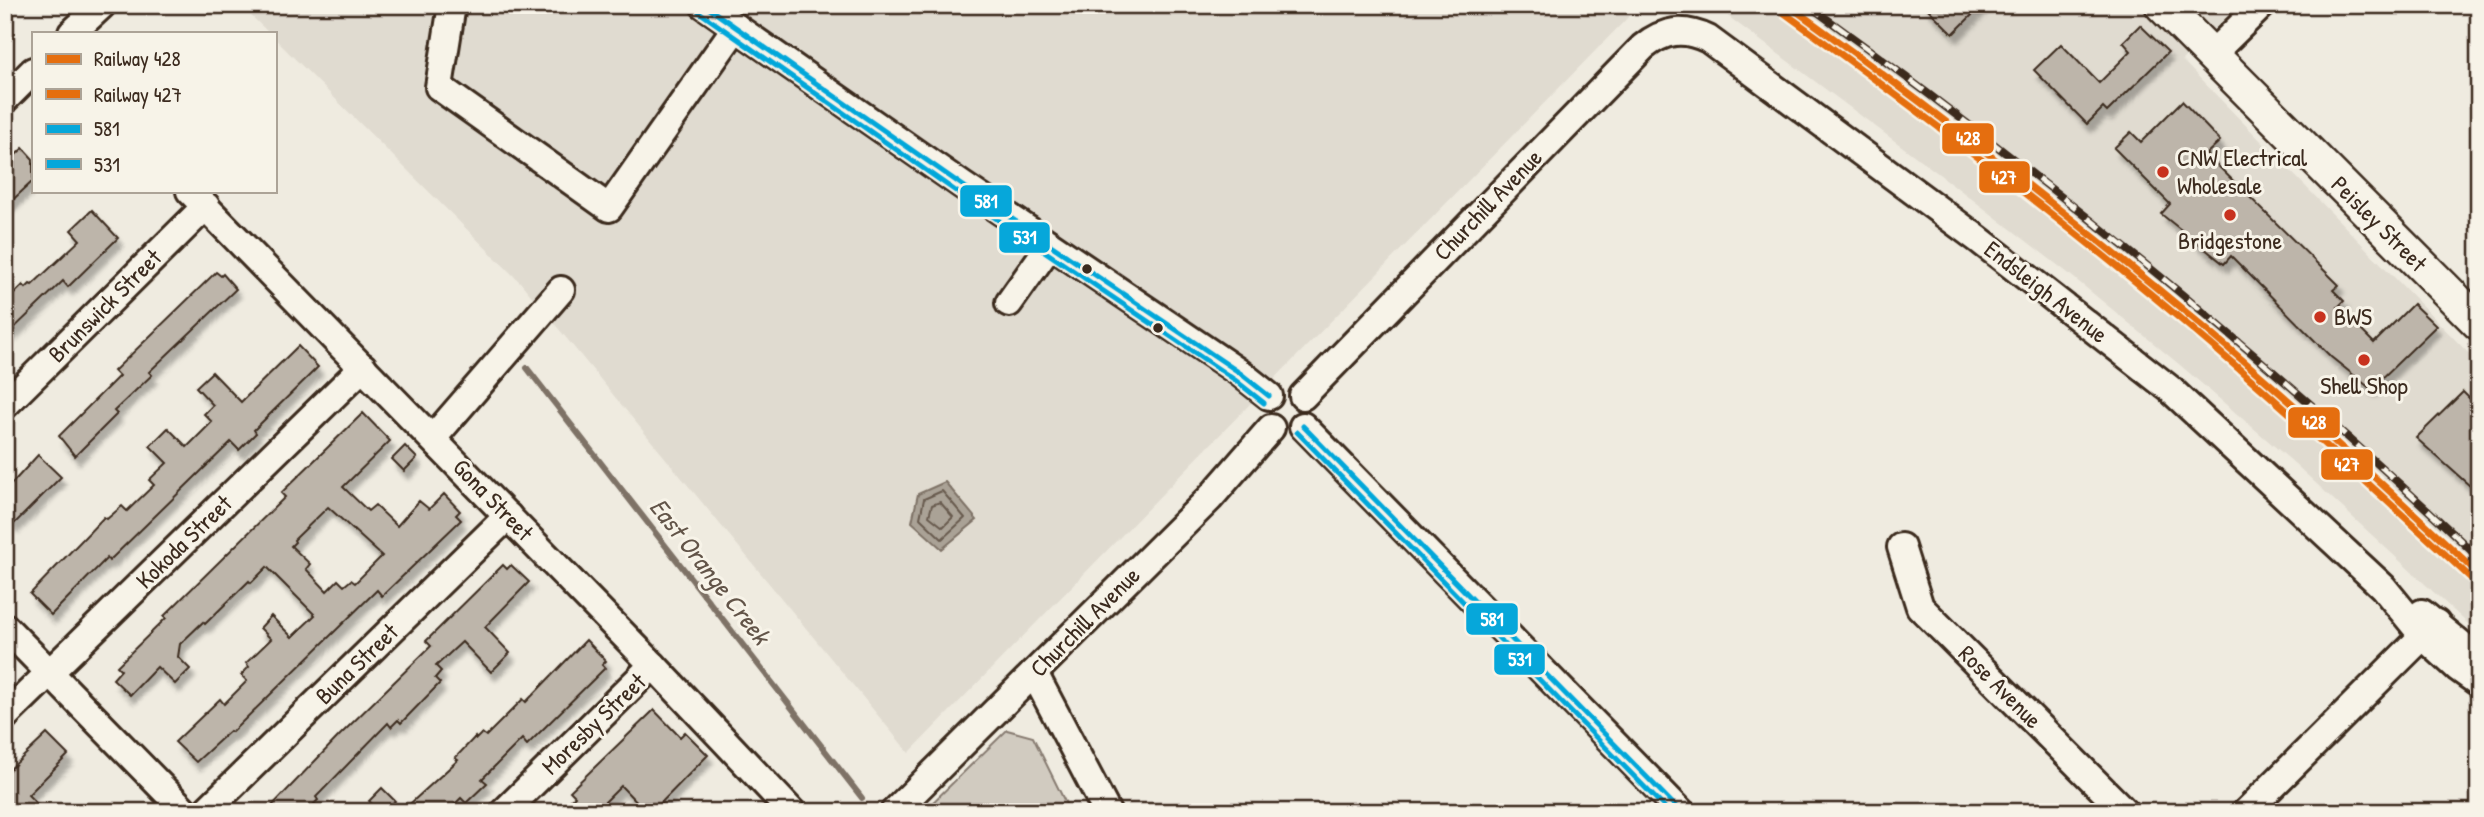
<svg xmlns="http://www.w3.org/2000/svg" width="2484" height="817" viewBox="0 0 2484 817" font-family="'Patrick Hand',sans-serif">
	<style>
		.built { fill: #e0dbd0 }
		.green { fill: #d1cbc0; stroke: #867a6f; stroke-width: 2 }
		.water { fill: #aaa296; stroke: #7e7266; stroke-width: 2 }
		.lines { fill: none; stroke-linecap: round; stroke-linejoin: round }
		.shore { stroke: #675a4e; stroke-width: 2 }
		.stream { stroke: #7e7266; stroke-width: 6 }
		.building { fill: #bdb5aa; stroke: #3b2a1e; stroke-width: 2; fill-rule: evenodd; filter: url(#shadow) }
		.minor-casing { stroke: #3b2a1e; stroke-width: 32 }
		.major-casing { stroke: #3b2a1e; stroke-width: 38 }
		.minor { stroke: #f7f3e8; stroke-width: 26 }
		.major { stroke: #f7f3e8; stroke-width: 33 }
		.rail-casing { stroke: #3b2a1e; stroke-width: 8 }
		.rail { stroke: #f7f3e8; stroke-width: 5; stroke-dasharray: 16; stroke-linecap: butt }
		.bus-1-casing { stroke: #f7f3e8; stroke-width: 10 }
		.bus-2-casing { stroke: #f7f3e8; stroke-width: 10 }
		.bus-1 { stroke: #06a7da; stroke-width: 5 }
		.bus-2 { stroke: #06a7da; stroke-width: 5 }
		.rail-1-casing { stroke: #f7f3e8; stroke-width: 12 }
		.rail-2-casing { stroke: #f7f3e8; stroke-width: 12 }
		.rail-1 { stroke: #e56e0f; stroke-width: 7 }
		.rail-2 { stroke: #e56e0f; stroke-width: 7 }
		.poi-dot { fill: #c8321e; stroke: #f7f3e8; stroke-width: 2.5 }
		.bus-dot { fill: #3b2a1e; stroke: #f7f3e8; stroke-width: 2.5 }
		.labels { text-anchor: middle; stroke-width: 6; stroke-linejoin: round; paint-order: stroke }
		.poi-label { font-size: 24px; fill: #3b2a1e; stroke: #f7f3e8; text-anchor: start }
		.street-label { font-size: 24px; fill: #3b2a1e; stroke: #f7f3e8 }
		.water-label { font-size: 26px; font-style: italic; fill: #625448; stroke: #f7f3e8 }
		.line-badge { stroke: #f7f3e8; stroke-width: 2.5 }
		.badge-label { font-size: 19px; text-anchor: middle; font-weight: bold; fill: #fff }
	</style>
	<defs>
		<filter id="shadow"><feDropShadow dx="4.5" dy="8" stdDeviation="2" flood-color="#0004"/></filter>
	</defs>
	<rect width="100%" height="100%" fill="#efebe0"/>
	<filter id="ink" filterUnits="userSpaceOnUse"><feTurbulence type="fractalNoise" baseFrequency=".0143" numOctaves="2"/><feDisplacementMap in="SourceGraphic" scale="14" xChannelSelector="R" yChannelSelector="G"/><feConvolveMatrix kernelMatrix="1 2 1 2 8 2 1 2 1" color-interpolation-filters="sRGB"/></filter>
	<g filter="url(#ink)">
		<!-- built -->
		<g class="built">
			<path d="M 240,5 L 1640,5 L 909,753 L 520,282 L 275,39 L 275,33 L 269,33 Z"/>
			<path d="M 1713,5 L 2238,5 L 2182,60 L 2479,364 L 2479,634 L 2294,463 L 2180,365 L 2068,273 L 1951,183 Z"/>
		</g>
		<!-- green -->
		<path class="green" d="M 1007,730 L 1033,737 L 1070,812 L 923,812 Z"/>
		<!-- water -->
		<path class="water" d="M 945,482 L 977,520 L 942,549 L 912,522 L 918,494 Z"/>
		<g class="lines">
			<!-- shore -->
			<g class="shore">
				<path d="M 942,491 L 965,518 L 942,539 L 920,518 L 924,499 Z"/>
				<path d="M 940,502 L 953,517 L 943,527 L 929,516 L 932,505 Z"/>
			</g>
			<!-- stream -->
			<path class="stream" d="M 527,368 L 862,798"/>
		</g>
		<!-- building -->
		<g class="building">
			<path d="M 1924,5 L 1982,5 L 1953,34 Z"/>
			<path d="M 2140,25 L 2168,52 L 2107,112 L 2103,108 L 2087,124 L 2034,70 L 2061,44 L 2099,83 L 2131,51 L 2123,42 Z"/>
			<path d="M 2182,101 L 2220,141 L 2206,154 L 2339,285 L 2333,290 L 2344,301 L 2338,307 L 2374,343 L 2413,304 L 2436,326 L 2371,389 L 2331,357 L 2231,256 L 2224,264 L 2161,214 L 2170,204 L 2114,148 L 2131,132 L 2141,142 Z"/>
			<path d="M 23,148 L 33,159 L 33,181 L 5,207 L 5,165 Z"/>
			<path d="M 92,210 L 118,238 L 68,287 L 63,281 L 5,337 L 5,303 L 23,285 L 26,288 L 30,284 L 32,285 L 80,240 L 71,230 Z"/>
			<path d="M 216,272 L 221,276 L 223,274 L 236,289 L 149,372 L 152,375 L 114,411 L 117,414 L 75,456 L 59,436 L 119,376 L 114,371 Z"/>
			<path d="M 298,346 L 318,367 L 254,430 L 256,433 L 239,450 L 231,442 L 109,561 L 107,558 L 51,615 L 30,594 L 104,517 L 107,519 L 122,506 L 127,511 L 154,485 L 149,480 L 167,463 L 150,446 L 168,428 L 187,447 L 212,422 L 204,414 L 213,405 L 196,387 L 212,372 L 241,402 Z"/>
			<path d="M 2463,392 L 2479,408 L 2479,494 L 2416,438 Z"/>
			<path d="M 363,413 L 390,441 L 343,487 L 368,511 L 375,505 L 397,526 L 419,501 L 429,509 L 444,494 L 460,511 L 456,515 L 461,520 L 382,596 L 377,590 L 232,732 L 230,731 L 196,762 L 175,742 L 220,699 L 224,704 L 247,681 L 241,675 L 249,667 L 246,663 L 271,639 L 260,628 L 271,616 L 292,637 L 315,615 L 267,567 L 251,583 L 249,581 L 205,624 L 203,622 L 180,644 L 178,657 L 190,669 L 175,684 L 157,667 L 130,695 L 113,679 L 121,670 L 117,666 L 166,618 L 164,616 L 285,497 L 281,493 ZM 328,507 L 382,556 L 355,583 L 351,580 L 344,586 L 338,580 L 327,591 L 306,569 L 310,564 L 291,546 L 295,542 L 294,540 Z"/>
			<path d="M 405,446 L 417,458 L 404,471 L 392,459 Z"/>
			<path d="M 38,455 L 61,477 L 14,524 L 5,516 L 5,491 Z"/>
			<path d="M 503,565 L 507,569 L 511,565 L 529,582 L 485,627 L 510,653 L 491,672 L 462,642 L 436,666 L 441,671 L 435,678 L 440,683 L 401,723 L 398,720 L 391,727 L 388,723 L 316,797 L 318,800 L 306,812 L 266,812 L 340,735 L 431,646 L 426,641 Z"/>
			<path d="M 586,640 L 606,661 L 602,665 L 605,668 L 527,745 L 522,739 L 482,779 L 487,783 L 466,803 L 461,798 L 447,812 L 401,812 L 458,760 L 455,758 L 475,737 L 476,739 L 482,733 L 486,736 L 523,699 L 526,702 Z"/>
			<path d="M 654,710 L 680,737 L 685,732 L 708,755 L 652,812 L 646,812 L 621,786 L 595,812 L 559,812 L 575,796 L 570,791 Z"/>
			<path d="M 47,734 L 68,755 L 28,795 L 45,812 L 5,812 L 5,774 Z"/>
			<path d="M 382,788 L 395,801 L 384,812 L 380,812 L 369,801 Z"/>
		</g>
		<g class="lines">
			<defs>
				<g id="minor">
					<path d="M 452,5 L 439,87 L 609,208 L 736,27"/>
					<path d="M 704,5 L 962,185 L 1240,373 L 1269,396"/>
					<path d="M 72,33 L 102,5"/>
					<path d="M 2211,55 L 2262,5"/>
					<path d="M 5,99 L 33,71"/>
					<path d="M 190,191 L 653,665 L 792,812"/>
					<path d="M 1009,303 L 1050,245"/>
					<path d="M 1303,396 L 1643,47 C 1664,30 1683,27 1708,39 L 1978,239 L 2170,389 L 2383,587 L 2423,636 L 2458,668 L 2479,683"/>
					<path d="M 5,405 L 206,206"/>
					<path d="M 1303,426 L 1681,812"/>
					<path d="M 433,438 L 561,290"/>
					<path d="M 1901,547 L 1920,607 L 2125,812"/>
					<path d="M 2422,613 L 2479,660"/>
					<path d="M 5,627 L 186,812"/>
					<path d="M 1034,673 L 1107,812"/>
					<path d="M 5,716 L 363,367"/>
					<path d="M 205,812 L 508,516"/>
					<path d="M 504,812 L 653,665"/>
					<path d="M 894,812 L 1210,498 L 1271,428"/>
					<path d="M 2246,812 L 2436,623"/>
				</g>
				<path id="major" d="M 2162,5 L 2479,323"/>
			</defs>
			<!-- minor casing -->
			<use href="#minor" class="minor-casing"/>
			<!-- major casing -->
			<use href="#major" class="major-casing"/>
			<!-- minor -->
			<use href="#minor" class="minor"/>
			<!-- major -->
			<use href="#major" class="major"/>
			<defs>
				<path id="rail" d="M 1808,5 C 2043,175 2269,358 2479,558"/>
			</defs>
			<!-- rail casing -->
			<use href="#rail" class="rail-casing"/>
			<!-- rail -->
			<use href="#rail" class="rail"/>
			<defs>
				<g id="bus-1">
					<path d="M 704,5 L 962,185 L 1240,373 L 1269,396"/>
					<path d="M 1303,426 L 1681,812"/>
				</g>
				<g id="bus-2">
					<path d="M 699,12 L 957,192 L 1235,380 L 1264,403"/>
					<path d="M 1297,432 L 1669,812"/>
				</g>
			</defs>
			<!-- bus-1 casing -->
			<use href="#bus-1" class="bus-1-casing"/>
			<!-- bus-2 casing -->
			<use href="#bus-2" class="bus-2-casing"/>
			<!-- bus-1 -->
			<use href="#bus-1" class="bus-1"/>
			<!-- bus-2 -->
			<use href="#bus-2" class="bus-2"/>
			<defs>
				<path id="rail-1" d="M 1788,5 C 1909,92 2027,182 2142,276 C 2258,370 2369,471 2479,574"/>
				<path id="rail-2" d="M 1783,12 C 1903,99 2021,188 2136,282 C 2252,377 2363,478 2473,580"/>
			</defs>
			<!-- rail-1 casing -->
			<use href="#rail-1" class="rail-1-casing"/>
			<!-- rail-2 casing -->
			<use href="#rail-2" class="rail-2-casing"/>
			<!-- rail-1 -->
			<use href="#rail-1" class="rail-1"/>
			<!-- rail-2 -->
			<use href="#rail-2" class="rail-2"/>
		</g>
	</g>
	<!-- markers -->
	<g class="poi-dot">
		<circle cx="2163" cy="172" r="7"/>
		<circle cx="2230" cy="215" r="7"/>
		<circle cx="2320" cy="317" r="7"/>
		<circle cx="2364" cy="360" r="7"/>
	</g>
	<g class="bus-dot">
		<circle cx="1087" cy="269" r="6"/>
		<circle cx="1158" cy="328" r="6"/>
	</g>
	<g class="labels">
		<!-- poi labels -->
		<g class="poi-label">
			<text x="2177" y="166">CNW Electrical<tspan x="2177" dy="28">Wholesale</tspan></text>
			<text x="2230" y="249" text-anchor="middle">Bridgestone</text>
			<text x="2334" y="325">BWS</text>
			<text x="2364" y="394" text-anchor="middle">Shell Shop</text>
		</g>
		<!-- street labels -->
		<g class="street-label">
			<text transform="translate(1488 205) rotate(-46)" y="8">Churchill Avenue</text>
			<text transform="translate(2379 224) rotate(45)" y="8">Peisley Street</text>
			<text transform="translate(2046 292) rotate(38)" y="8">Endsleigh Avenue</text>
			<text transform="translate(105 306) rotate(-45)" y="8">Brunswick Street</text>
			<text transform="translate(493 500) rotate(46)" y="8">Gona Street</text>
			<text transform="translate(184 542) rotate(-44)" y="8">Kokoda Street</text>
			<text transform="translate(1085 622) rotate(-45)" y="8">Churchill Avenue</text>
			<text transform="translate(357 664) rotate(-44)" y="8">Buna Street</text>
			<text transform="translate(2000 687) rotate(45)" y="8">Rose Avenue</text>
			<text transform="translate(594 724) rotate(-44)" y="8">Moresby Street</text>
		</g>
		<!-- water labels -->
		<g class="water-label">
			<text transform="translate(710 571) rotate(52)" y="9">East Orange Creek</text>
		</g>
	</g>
	<g class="line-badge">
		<rect x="1941" y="122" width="54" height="33" rx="7" fill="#e56e0f"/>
		<rect x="1978" y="160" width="53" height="34" rx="7" fill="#e56e0f"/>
		<rect x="959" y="184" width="54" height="34" rx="7" fill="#06a7da"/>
		<rect x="998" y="221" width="53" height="33" rx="7" fill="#06a7da"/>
		<rect x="2287" y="406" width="54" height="33" rx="7" fill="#e56e0f"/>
		<rect x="2320" y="448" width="54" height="33" rx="7" fill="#e56e0f"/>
		<rect x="1465" y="602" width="54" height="34" rx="7" fill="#06a7da"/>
		<rect x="1493" y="643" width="53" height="33" rx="7" fill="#06a7da"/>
	</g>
	<g class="badge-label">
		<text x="1968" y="145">428</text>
		<text x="2004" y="184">427</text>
		<text x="986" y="208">581</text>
		<text x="1025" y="244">531</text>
		<text x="2314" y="429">428</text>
		<text x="2347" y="471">427</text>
		<text x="1492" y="626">581</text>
		<text x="1520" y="666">531</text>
	</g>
	<!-- margin -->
	<rect width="2484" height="817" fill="none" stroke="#f7f3e8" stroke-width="28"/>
	<rect x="14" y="14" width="2456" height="789" fill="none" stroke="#3b2a1e" stroke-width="2.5" filter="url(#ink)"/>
	<!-- legend -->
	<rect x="32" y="32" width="245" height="161" fill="#f7f3e8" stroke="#aca397" stroke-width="2"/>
	<rect x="46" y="54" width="35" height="10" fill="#e56e0f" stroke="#aca397" stroke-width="2"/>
	<text x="94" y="66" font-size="21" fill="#3b2a1e">Railway 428</text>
	<rect x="46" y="89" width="35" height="10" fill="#e56e0f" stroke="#aca397" stroke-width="2"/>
	<text x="94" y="102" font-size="21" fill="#3b2a1e">Railway 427</text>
	<rect x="46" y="124" width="35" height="10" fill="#06a7da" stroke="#aca397" stroke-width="2"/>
	<text x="94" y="136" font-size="21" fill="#3b2a1e">581</text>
	<rect x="46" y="159" width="35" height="10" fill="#06a7da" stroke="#aca397" stroke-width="2"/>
	<text x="94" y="172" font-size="21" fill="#3b2a1e">531</text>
</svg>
